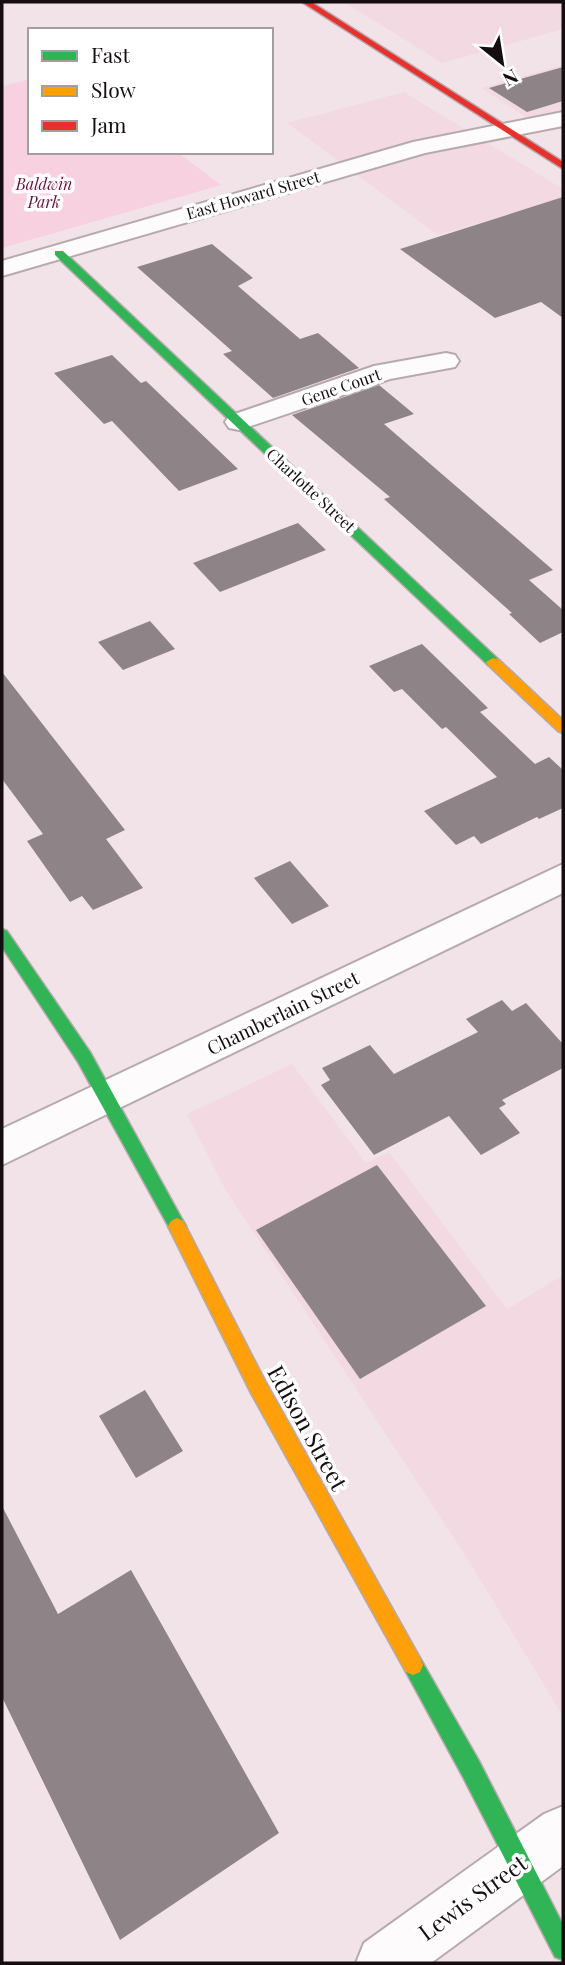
<svg xmlns="http://www.w3.org/2000/svg" width="565" height="1965" viewBox="0 0 565 1965" font-family="'Playfair Display',serif">
	<style>
		.built { fill: #f3d9e1 }
		.green { fill: #f7d1df }
		.building { fill: #8e8488 }
		.lines { fill: none; stroke-linecap: round; stroke-linejoin: round }
		.street-casing { stroke: #b6aaae; stroke-width: 4 }
		.fast-casing { stroke: #b6aaae; stroke-width: 3 }
		.slow-casing { stroke: #b6aaae; stroke-width: 3 }
		.jam-casing { stroke: #b6aaae; stroke-width: 3 }
		.street { fill: #fdfbfc; fill-rule: evenodd }
		.fast { fill: #30b455; fill-rule: evenodd }
		.slow { fill: #ff9f0a; fill-rule: evenodd }
		.jam { fill: #e5322d; fill-rule: evenodd }
		.labels { text-anchor: middle; stroke-width: 7; stroke-linejoin: round; paint-order: stroke }
		.far-park-label { font-size: 16px; font-style: italic; fill: #650f3b; stroke: #fff }
		.far-street-label { font-size: 16px; fill: #160d10; stroke: #fff }
		.street-label { font-size: 19px; fill: #160d10; stroke: #fff }
		.near-street-label { font-size: 23px; fill: #160d10; stroke: #fff }
	</style>
	<rect width="100%" height="100%" fill="#f2e3e8"/>
	<!-- built -->
	<g class="built">
		<path d="M 344,2 L 563,2 L 563,29 L 442,63 Z"/>
		<path d="M 563,65 L 563,110 L 531,120 L 481,88 Z"/>
		<path d="M 404,92 L 563,189 L 563,198 L 438,235 L 287,123 Z"/>
		<path d="M 292,1064 L 366,1163 L 389,1152 L 507,1309 L 563,1275 L 563,1716 L 465,1555 L 225,1189 L 187,1114 Z"/>
	</g>
	<!-- green -->
	<path class="green" d="M 30,79 L 30,152 L 177,152 L 221,185 L 2,248 L 2,86 Z"/>
	<!-- building -->
	<g class="building">
		<path d="M 563,67 L 563,101 L 527,112 L 489,88 Z"/>
		<path d="M 563,197 L 563,318 L 541,302 L 495,318 L 400,249 Z"/>
		<path d="M 212,244 L 253,278 L 238,286 L 300,339 L 318,333 L 359,368 L 273,398 L 223,354 L 232,351 L 137,267 Z"/>
		<path d="M 112,355 L 141,383 L 146,381 L 238,469 L 179,491 L 112,421 L 104,424 L 54,373 Z"/>
		<path d="M 379,385 L 414,414 L 384,424 L 553,570 L 529,580 L 563,610 L 563,632 L 540,643 L 509,614 L 512,613 L 384,499 L 390,497 L 292,415 Z"/>
		<path d="M 298,523 L 326,550 L 220,592 L 193,563 Z"/>
		<path d="M 150,621 L 175,649 L 123,670 L 98,642 Z"/>
		<path d="M 422,644 L 488,708 L 480,712 L 535,764 L 549,757 L 563,770 L 563,808 L 539,819 L 537,817 L 481,844 L 474,836 L 456,845 L 424,811 L 497,777 L 446,727 L 442,729 L 402,689 L 394,692 L 369,666 Z"/>
		<path d="M 2,672 L 125,830 L 106,839 L 143,888 L 93,910 L 82,896 L 70,902 L 27,841 L 43,834 L 2,779 Z"/>
		<path d="M 290,861 L 329,906 L 292,924 L 254,878 Z"/>
		<path d="M 502,1000 L 512,1011 L 526,1003 L 563,1044 L 563,1068 L 502,1100 L 506,1104 L 499,1108 L 520,1133 L 481,1155 L 449,1116 L 374,1155 L 321,1085 L 330,1080 L 322,1068 L 370,1045 L 394,1074 L 478,1032 L 466,1019 Z"/>
		<path d="M 377,1165 L 486,1306 L 360,1379 L 256,1230 Z"/>
		<path d="M 145,1390 L 183,1451 L 136,1478 L 99,1416 Z"/>
		<path d="M 2,1506 L 58,1614 L 131,1570 L 279,1833 L 120,1940 L 2,1697 Z"/>
	</g>
	<g class="lines">
		<defs>
			<g id="street">
				<path d="M 563,112 L 563,126 L 425,153 L 2,276 L 2,261 L 413,142 Z"/>
				<path d="M 446,353 L 455,355 L 459,361 L 455,367 L 390,379 L 239,430 L 229,428 L 225,422 L 229,416 L 374,366 Z"/>
				<path d="M 563,864 L 563,893 L 2,1165 L 2,1129 Z"/>
				<path d="M 563,1806 L 563,1866 L 431,1963 L 356,1963 L 364,1943 L 544,1814 Z"/>
			</g>
			<g id="fast">
				<path d="M 55,251 L 63,251 L 498,659 L 498,665 L 488,665 L 55,255 Z"/>
				<path d="M 2,929 L 7,931 L 90,1052 L 183,1221 L 186,1226 L 183,1231 L 177,1234 L 171,1231 L 78,1062 L 2,947 Z"/>
				<path d="M 413,1655 L 420,1658 L 479,1761 L 563,1925 L 563,1960 L 555,1957 L 463,1777 L 406,1672 L 403,1665 L 406,1658 Z"/>
			</g>
			<g id="slow">
				<path d="M 493,658 L 498,659 L 563,720 L 563,733 L 558,731 L 488,665 L 486,662 Z"/>
				<path d="M 177,1218 L 183,1221 L 265,1381 L 420,1658 L 423,1665 L 420,1672 L 413,1675 L 406,1672 L 251,1393 L 168,1226 L 171,1221 Z"/>
			</g>
			<path id="jam" d="M 302,2 L 311,2 L 563,162 L 563,169 Z"/>
		</defs>
		<!-- street casing -->
		<use href="#street" class="street-casing"/>
		<!-- fast casing -->
		<use href="#fast" class="fast-casing"/>
		<!-- slow casing -->
		<use href="#slow" class="slow-casing"/>
		<!-- jam casing -->
		<use href="#jam" class="jam-casing"/>
		<!-- street -->
		<use href="#street" class="street"/>
		<!-- fast -->
		<use href="#fast" class="fast"/>
		<!-- slow -->
		<use href="#slow" class="slow"/>
		<!-- jam -->
		<use href="#jam" class="jam"/>
	</g>
	<g class="labels">
		<!-- far-park labels -->
		<g class="far-park-label">
			<text x="44" y="190">Baldwin<tspan x="44" dy="18">Park</tspan></text>
		</g>
		<!-- far-street labels -->
		<g class="far-street-label">
			<text transform="translate(253 195) rotate(-16)" y="6">East Howard Street</text>
			<text transform="translate(341 387) rotate(-19)" y="6">Gene Court</text>
			<text transform="translate(311 490) rotate(43)" y="6">Charlotte Street</text>
		</g>
		<!-- street labels -->
		<g class="street-label">
			<text transform="translate(283 1013) rotate(-26)" y="7">Chamberlain Street</text>
		</g>
		<!-- near-street labels -->
		<g class="near-street-label">
			<text transform="translate(307 1428) rotate(61)" y="8">Edison Street</text>
			<text transform="translate(473 1898) rotate(-36)" y="8">Lewis Street</text>
		</g>
	</g>
	<!-- border -->
	<rect width="565" height="1965" fill="none" stroke="#160d10" stroke-width="7"/>
	<!-- legend -->
	<rect x="28" y="28" width="245" height="126" fill="#ffffff" stroke="#a29e9f" stroke-width="2"/>
	<rect x="42" y="51" width="35" height="10" fill="#30b455" stroke="#a29e9f" stroke-width="2"/>
	<text x="91" y="63" font-size="21" fill="#160d10">Fast</text>
	<rect x="42" y="86" width="35" height="10" fill="#ff9f0a" stroke="#a29e9f" stroke-width="2"/>
	<text x="91" y="98" font-size="21" fill="#160d10">Slow</text>
	<rect x="42" y="121" width="35" height="10" fill="#e5322d" stroke="#a29e9f" stroke-width="2"/>
	<text x="91" y="133" font-size="21" fill="#160d10">Jam</text>
	<!-- north arrow -->
	<g transform="translate(502 63) rotate(150)" stroke="#ffffff" stroke-width="5" paint-order="stroke">
	<path d="M0-5L12 26L0 18L-12 26Z" fill="#160d10"/>
	<text y="-10" font-size="19" font-weight="bold" text-anchor="middle" fill="#160d10">N</text>
	</g>
</svg>
